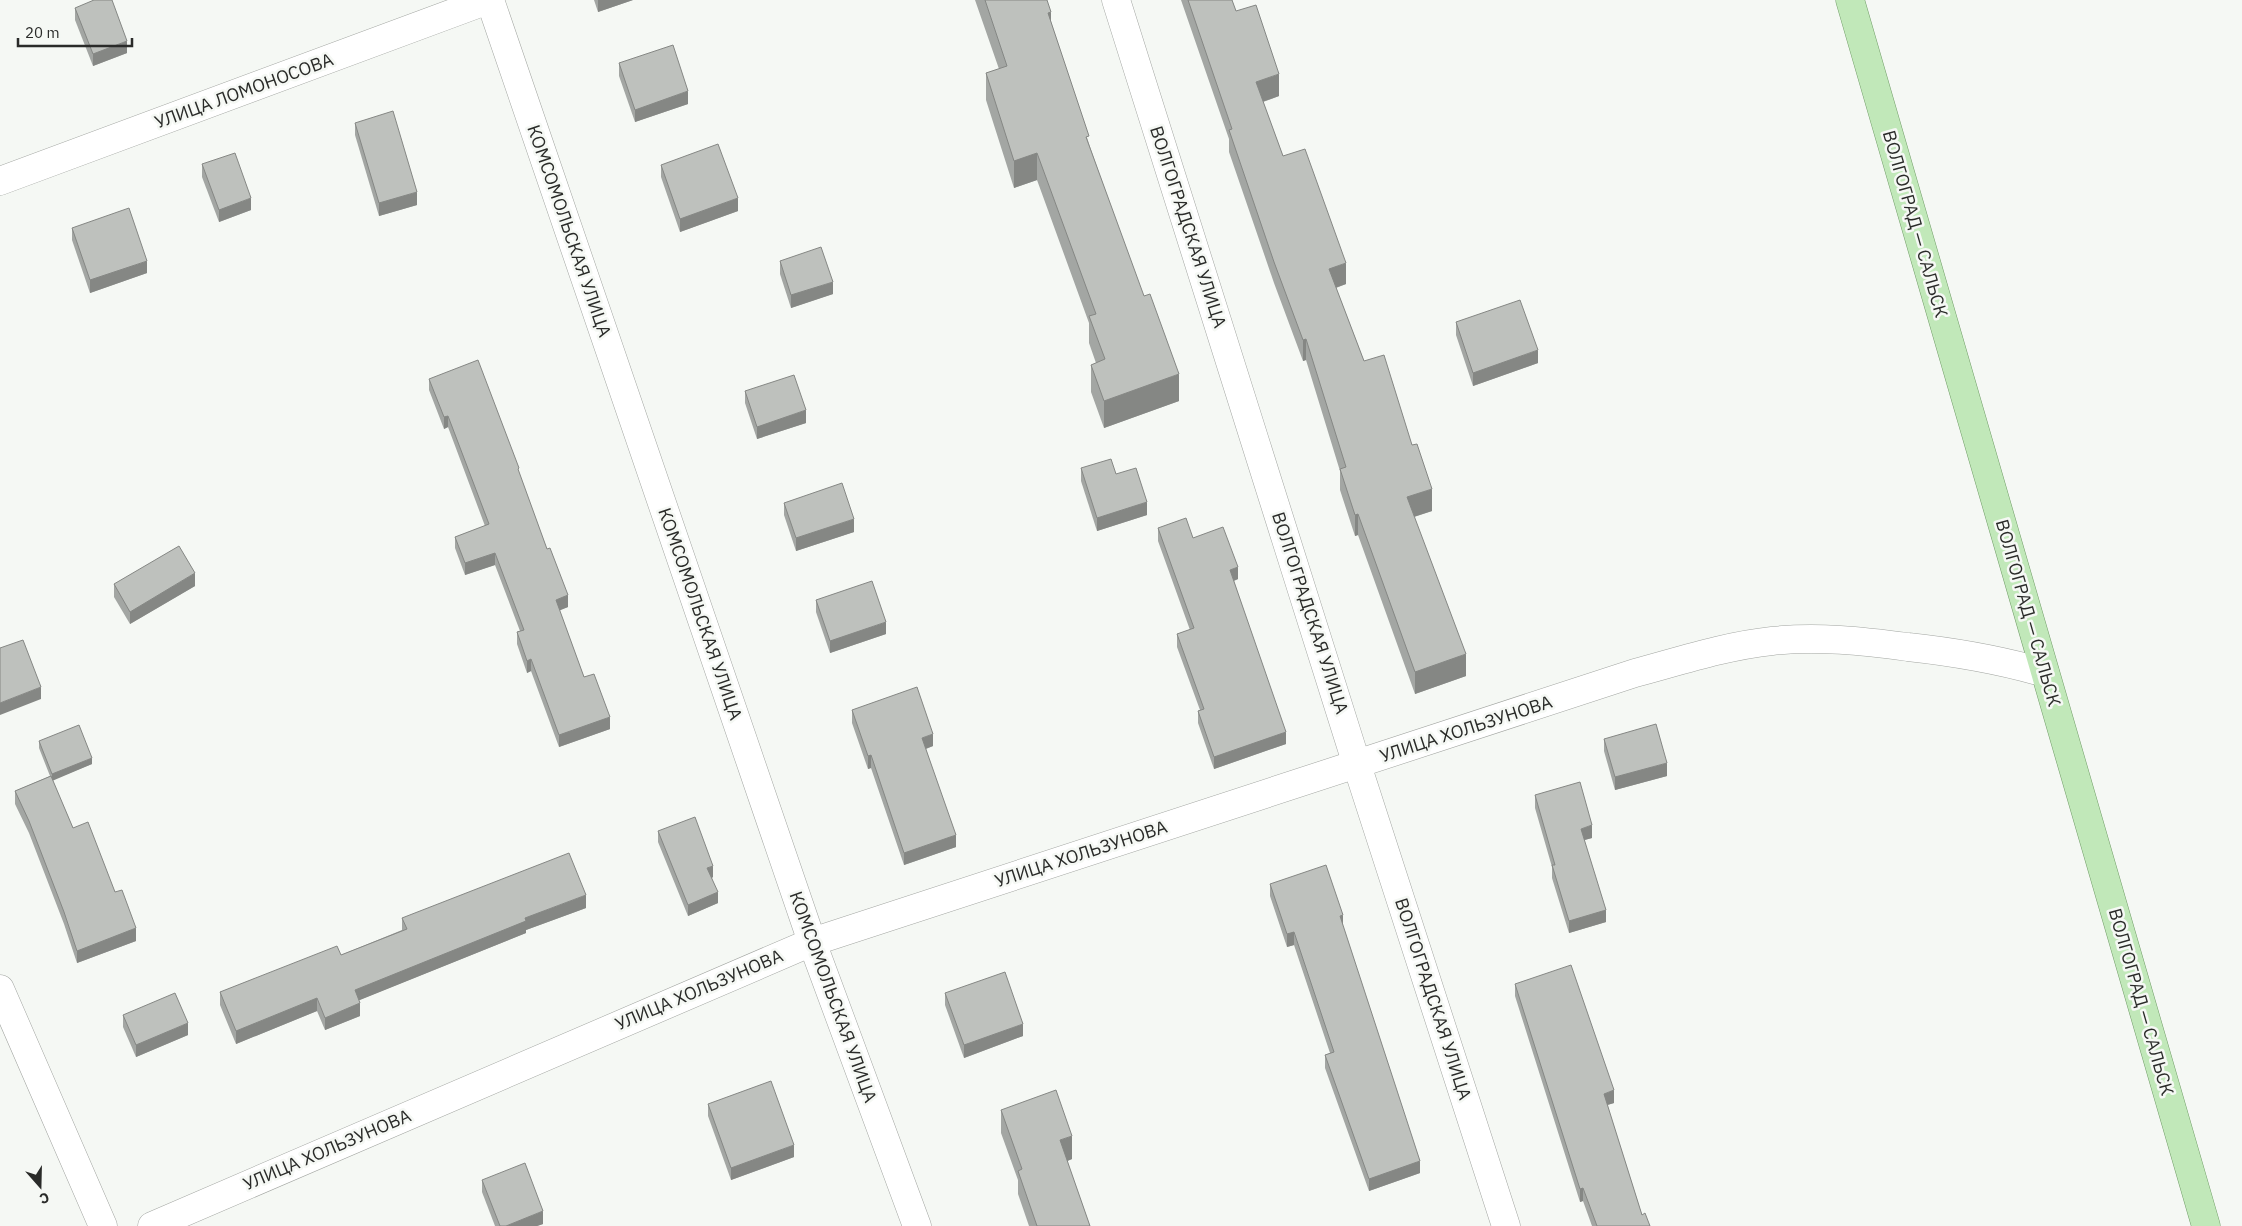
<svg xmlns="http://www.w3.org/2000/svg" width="2242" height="1226" viewBox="0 0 2242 1226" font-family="'IBM Plex Sans',sans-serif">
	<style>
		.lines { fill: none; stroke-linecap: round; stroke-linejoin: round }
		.street-casing { stroke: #a3a6a2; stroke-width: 29 }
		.primary-casing { stroke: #719c68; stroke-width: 29 }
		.street { stroke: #fff; stroke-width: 28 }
		.primary { stroke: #c1e8b9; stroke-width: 28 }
		.wall { fill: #a3a6a3 }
		.shaded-wall { fill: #858784 }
		.building { fill: #bec1bd; stroke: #858784 }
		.labels { text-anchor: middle; stroke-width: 5; stroke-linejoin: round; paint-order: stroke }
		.street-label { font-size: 18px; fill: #2a2b29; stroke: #f5f8f4 }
	</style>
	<rect width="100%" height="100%" fill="#f5f8f4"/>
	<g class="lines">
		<defs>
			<g id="street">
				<path d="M 490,0 L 812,942 L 917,1226"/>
				<path d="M 1116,0 L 1357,765 L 1506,1226"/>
				<path d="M 0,181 L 488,0"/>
				<path d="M 0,989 L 103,1226"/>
				<path d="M 152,1226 L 812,942 L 1635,673 C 1680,661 1725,646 1772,641 C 1817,636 1863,641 1908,647 C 1954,652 2001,660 2045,673"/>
			</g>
			<path id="primary" d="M 1850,0 L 2206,1226"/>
		</defs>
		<!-- street casing -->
		<use href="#street" class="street-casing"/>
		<!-- primary casing -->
		<use href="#primary" class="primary-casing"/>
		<!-- street -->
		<use href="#street" class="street"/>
		<!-- primary -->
		<use href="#primary" class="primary"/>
	</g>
	<!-- wall -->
	<g class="wall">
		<path d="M 594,0 L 633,0 L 598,12 Z"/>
		<path d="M 975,0 L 1047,0 L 1051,22 L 1089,144 L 1179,401 L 1104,428 L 1091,392 L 1091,365 L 1096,363 L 1089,343 L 1089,323 L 1037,180 L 1014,188 L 986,100 L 986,73 L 999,69 Z"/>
		<path d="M 1181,0 L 1232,0 L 1236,11 L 1279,96 L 1263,102 L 1283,156 L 1346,284 L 1336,288 L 1364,361 L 1432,511 L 1414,517 L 1466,676 L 1415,694 L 1358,535 L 1355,536 L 1340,490 L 1340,471 L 1306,360 L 1303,361 L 1274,283 L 1229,152 L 1229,139 Z"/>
		<path d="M 75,8 L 127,53 L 93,66 L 75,20 Z"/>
		<path d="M 619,63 L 688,104 L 635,122 L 619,76 Z"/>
		<path d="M 355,123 L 417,205 L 379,216 L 355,135 Z"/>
		<path d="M 202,164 L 251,210 L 219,222 L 202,177 Z"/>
		<path d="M 661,165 L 738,211 L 680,232 L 661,177 Z"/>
		<path d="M 72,228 L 147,273 L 90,293 L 72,240 Z"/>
		<path d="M 780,261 L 833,294 L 791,308 L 780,274 Z"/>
		<path d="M 1456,322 L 1538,363 L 1473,386 L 1456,335 Z"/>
		<path d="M 429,379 L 519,473 L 568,607 L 559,610 L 584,677 L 610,729 L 559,747 L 531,671 L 527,673 L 517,644 L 517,632 L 520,631 L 495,565 L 465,575 L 455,548 L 455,537 L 485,526 L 448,427 L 444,429 L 429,390 Z"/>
		<path d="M 745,391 L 806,423 L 757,439 L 745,403 Z"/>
		<path d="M 1081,468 L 1116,474 L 1147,515 L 1097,531 L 1081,481 Z"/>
		<path d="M 784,503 L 854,532 L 796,551 L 784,515 Z"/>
		<path d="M 1158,528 L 1193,538 L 1238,579 L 1234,581 L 1286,744 L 1214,769 L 1198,723 L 1198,711 L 1200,710 L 1177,647 L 1177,634 L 1190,630 L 1158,541 Z"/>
		<path d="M 114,584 L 195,586 L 130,624 L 114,597 Z"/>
		<path d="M 816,600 L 886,634 L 830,653 L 816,612 Z"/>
		<path d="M 852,710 L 933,746 L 926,749 L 956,847 L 904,865 L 871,768 L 868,769 L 852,723 Z"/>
		<path d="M 1604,739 L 1667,776 L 1615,790 L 1604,751 Z"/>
		<path d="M 39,741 L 92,764 L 52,780 L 73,828 L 115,892 L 136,941 L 77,963 L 64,924 L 29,833 L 15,804 L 15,791 L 50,776 L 39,748 Z"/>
		<path d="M 1535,795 L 1592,838 L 1584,840 L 1606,922 L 1569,933 L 1552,878 L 1552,867 L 1535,808 Z"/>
		<path d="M 658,831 L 713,877 L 712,878 L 718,903 L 688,916 L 658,842 Z"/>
		<path d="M 1270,884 L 1343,927 L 1420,1173 L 1369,1191 L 1325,1068 L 1325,1055 L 1330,1053 L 1294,945 L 1287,947 L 1270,896 Z"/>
		<path d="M 586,908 L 526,930 L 526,933 L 359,1000 L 360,1016 L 325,1030 L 317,1011 L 236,1044 L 220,1005 L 220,992 L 341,955 L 402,930 L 402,918 Z"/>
		<path d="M 1515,984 L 1614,1103 L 1607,1105 L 1642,1215 L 1650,1226 L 1592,1226 L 1583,1201 L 1580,1202 L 1515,996 Z"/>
		<path d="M 945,993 L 1023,1036 L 964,1058 L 945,1005 Z"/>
		<path d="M 123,1015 L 188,1035 L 136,1057 L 123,1027 Z"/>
		<path d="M 708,1104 L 794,1157 L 731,1180 L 708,1116 Z"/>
		<path d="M 1001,1110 L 1072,1159 L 1067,1161 L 1090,1226 L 1029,1226 L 1018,1194 L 1018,1180 L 1001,1133 Z"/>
		<path d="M 482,1180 L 543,1224 L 537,1226 L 495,1226 L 482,1192 Z"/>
	</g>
	<!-- shaded-wall -->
	<g class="shaded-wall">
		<path d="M 598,0 L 633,0 L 598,12 Z"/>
		<path d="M 1051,12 L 1051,39 L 1048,13 Z"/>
		<path d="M 127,41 L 127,53 L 93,66 L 93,54 Z"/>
		<path d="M 1279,74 L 1279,96 L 1256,104 L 1256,82 Z"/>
		<path d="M 688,91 L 688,104 L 635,122 L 635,110 Z"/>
		<path d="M 1037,153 L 1037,180 L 1014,188 L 1014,161 Z"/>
		<path d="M 417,192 L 417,205 L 379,216 L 379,203 Z"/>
		<path d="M 251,198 L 251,210 L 219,222 L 219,210 Z"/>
		<path d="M 738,198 L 738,211 L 680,232 L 680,219 Z"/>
		<path d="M 147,261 L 147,273 L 90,293 L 90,280 Z"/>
		<path d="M 1346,263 L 1346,284 L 1329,290 L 1329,269 Z"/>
		<path d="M 833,282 L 833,294 L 791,308 L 791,295 Z"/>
		<path d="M 1306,339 L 1306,360 L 1303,361 L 1303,340 Z"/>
		<path d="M 1538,350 L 1538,363 L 1473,386 L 1473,373 Z"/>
		<path d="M 1179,374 L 1179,401 L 1104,428 L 1104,401 Z"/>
		<path d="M 806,410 L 806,423 L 757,439 L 757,427 Z"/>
		<path d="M 448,416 L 448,427 L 444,429 L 444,417 Z"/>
		<path d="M 1432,489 L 1432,511 L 1407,519 L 1407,497 Z"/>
		<path d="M 1147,502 L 1147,515 L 1097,531 L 1097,518 Z"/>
		<path d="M 1358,514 L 1358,535 L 1355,536 L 1355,515 Z"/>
		<path d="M 854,519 L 854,532 L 796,551 L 796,538 Z"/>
		<path d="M 495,553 L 495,565 L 465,575 L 465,563 Z"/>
		<path d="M 1238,567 L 1238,579 L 1230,582 L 1230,570 Z"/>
		<path d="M 195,573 L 195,586 L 130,624 L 130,612 Z"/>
		<path d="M 568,595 L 568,607 L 556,612 L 556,600 Z"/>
		<path d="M 886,622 L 886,634 L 830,653 L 830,641 Z"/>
		<path d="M 1466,654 L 1466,676 L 1415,694 L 1415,672 Z"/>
		<path d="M 531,659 L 531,671 L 527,673 L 527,661 Z"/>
		<path d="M 41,687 L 41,699 L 0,715 L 0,703 Z"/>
		<path d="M 610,717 L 610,729 L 559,747 L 559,735 Z"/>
		<path d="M 1286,732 L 1286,744 L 1214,769 L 1214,757 Z"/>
		<path d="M 933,734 L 933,746 L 922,750 L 922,738 Z"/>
		<path d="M 871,755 L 871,768 L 868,769 L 868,756 Z"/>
		<path d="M 92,758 L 92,764 L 52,781 L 52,774 Z"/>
		<path d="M 1667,763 L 1667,776 L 1615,790 L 1615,777 Z"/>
		<path d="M 1592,825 L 1592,838 L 1581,841 L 1581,829 Z"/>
		<path d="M 956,835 L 956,847 L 904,865 L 904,853 Z"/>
		<path d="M 713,866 L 713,877 L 707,880 L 707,868 Z"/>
		<path d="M 718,892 L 718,903 L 688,916 L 688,905 Z"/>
		<path d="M 586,895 L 586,908 L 526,930 L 526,933 L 355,1002 L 355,990 L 525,918 Z"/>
		<path d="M 1606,910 L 1606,922 L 1569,933 L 1569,921 Z"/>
		<path d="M 1343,915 L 1343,928 L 1340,916 Z"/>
		<path d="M 136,928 L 136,941 L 77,963 L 77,951 Z"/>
		<path d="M 1294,932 L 1294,945 L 1287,947 L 1287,934 Z"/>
		<path d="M 317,998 L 317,1011 L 236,1044 L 236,1031 Z"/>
		<path d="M 360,1003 L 360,1016 L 325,1030 L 325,1018 Z"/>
		<path d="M 188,1023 L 188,1035 L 136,1057 L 136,1045 Z"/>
		<path d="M 1023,1024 L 1023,1036 L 964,1058 L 964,1045 Z"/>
		<path d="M 1614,1090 L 1614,1103 L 1604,1106 L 1604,1094 Z"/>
		<path d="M 1072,1136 L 1072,1159 L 1060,1164 L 1060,1140 Z"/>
		<path d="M 794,1145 L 794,1157 L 731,1180 L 731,1168 Z"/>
		<path d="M 1420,1161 L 1420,1173 L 1369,1191 L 1369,1179 Z"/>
		<path d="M 1583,1188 L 1583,1201 L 1580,1202 L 1580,1189 Z"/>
		<path d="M 543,1211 L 543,1224 L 537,1226 L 506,1226 Z"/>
	</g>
	<!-- building -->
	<g class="building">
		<path d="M 94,0 L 112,0 L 127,41 L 93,54 L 75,8 Z"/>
		<path d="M 985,0 L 1047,0 L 1051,12 L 1048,13 L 1089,136 L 1086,137 L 1144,296 L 1150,294 L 1179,374 L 1104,401 L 1091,365 L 1105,359 L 1089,316 L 1096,314 L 1037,153 L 1014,161 L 986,73 L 1007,66 Z"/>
		<path d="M 1188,0 L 1232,0 L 1236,11 L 1256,5 L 1279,74 L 1256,82 L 1283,156 L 1305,149 L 1346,263 L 1329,269 L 1364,361 L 1384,355 L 1412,445 L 1417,444 L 1432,489 L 1407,497 L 1466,654 L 1415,672 L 1358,514 L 1355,515 L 1340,469 L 1346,467 L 1306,339 L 1303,340 L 1274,262 L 1229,130 L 1232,129 Z"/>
		<path d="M 673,45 L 688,91 L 635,110 L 619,63 Z"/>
		<path d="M 393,111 L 417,192 L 379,203 L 355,123 Z"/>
		<path d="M 718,144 L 738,198 L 680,219 L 661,165 Z"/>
		<path d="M 235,153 L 251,198 L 219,210 L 202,164 Z"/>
		<path d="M 129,208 L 147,261 L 90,280 L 72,228 Z"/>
		<path d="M 821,247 L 833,282 L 791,295 L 780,261 Z"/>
		<path d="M 1520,300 L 1538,350 L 1473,373 L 1456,322 Z"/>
		<path d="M 478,360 L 519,468 L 518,469 L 547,549 L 550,548 L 568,595 L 556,600 L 584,677 L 594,674 L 610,717 L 559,735 L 531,659 L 527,661 L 517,632 L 524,630 L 495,553 L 465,563 L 455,537 L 489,524 L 448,416 L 444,417 L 429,379 Z"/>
		<path d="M 794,375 L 806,410 L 757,427 L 745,391 Z"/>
		<path d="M 1111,459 L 1116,474 L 1136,468 L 1147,502 L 1097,518 L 1081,468 Z"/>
		<path d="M 842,483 L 854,519 L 796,538 L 784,503 Z"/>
		<path d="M 1186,518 L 1193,538 L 1223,527 L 1238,567 L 1230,570 L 1286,732 L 1214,757 L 1198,711 L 1204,709 L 1177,634 L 1194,628 L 1158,528 Z"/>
		<path d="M 179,546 L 195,573 L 130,612 L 114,584 Z"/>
		<path d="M 872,581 L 886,622 L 830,641 L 816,600 Z"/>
		<path d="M 23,640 L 41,687 L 0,703 L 0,648 Z"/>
		<path d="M 917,687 L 933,734 L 922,738 L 956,835 L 904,853 L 871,755 L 868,756 L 852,710 Z"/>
		<path d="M 1656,724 L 1667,763 L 1615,777 L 1604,739 Z"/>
		<path d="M 79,725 L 92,758 L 52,774 L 39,741 Z"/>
		<path d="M 51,776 L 73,828 L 88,822 L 115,892 L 122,890 L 136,928 L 77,951 L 64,912 L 29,821 L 15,791 Z"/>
		<path d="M 1580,782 L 1592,825 L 1581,829 L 1606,910 L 1569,921 L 1552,865 L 1555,865 L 1535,795 Z"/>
		<path d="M 695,817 L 713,866 L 707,868 L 718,892 L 688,905 L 658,831 Z"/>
		<path d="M 569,853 L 586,895 L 525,918 L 526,921 L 355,990 L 360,1003 L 325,1018 L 317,998 L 236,1031 L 220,992 L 337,946 L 341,955 L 407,929 L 402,918 Z"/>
		<path d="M 1326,865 L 1343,915 L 1340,916 L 1420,1161 L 1369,1179 L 1325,1055 L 1334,1052 L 1294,932 L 1287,934 L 1270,884 Z"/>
		<path d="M 1571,965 L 1614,1090 L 1604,1094 L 1642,1215 L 1645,1213 L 1650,1226 L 1597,1226 L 1583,1188 L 1580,1189 L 1515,984 Z"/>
		<path d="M 1005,972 L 1023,1024 L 964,1045 L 945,993 Z"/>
		<path d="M 175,993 L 188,1023 L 136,1045 L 123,1015 Z"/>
		<path d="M 771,1081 L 794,1145 L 731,1168 L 708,1104 Z"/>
		<path d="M 1056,1090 L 1072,1136 L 1060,1140 L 1090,1226 L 1037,1226 L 1018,1171 L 1022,1169 L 1001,1110 Z"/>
		<path d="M 525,1163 L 543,1211 L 506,1226 L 500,1226 L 482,1180 Z"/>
	</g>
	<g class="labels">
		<!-- street labels -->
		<g class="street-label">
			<text transform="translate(244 91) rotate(-20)" y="6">УЛИЦА ЛОМОНОСОВА</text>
			<text transform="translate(1915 224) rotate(74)" y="6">ВОЛГОГРАД — САЛЬСК</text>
			<text transform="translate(1188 227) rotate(72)" y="6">ВОЛГОГРАДСКАЯ УЛИЦА</text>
			<text transform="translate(569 231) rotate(71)" y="6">КОМСОМОЛЬСКАЯ УЛИЦА</text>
			<text transform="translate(1310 613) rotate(72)" y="6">ВОЛГОГРАДСКАЯ УЛИЦА</text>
			<text transform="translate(2028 613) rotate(74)" y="6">ВОЛГОГРАД — САЛЬСК</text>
			<text transform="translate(700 614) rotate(71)" y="6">КОМСОМОЛЬСКАЯ УЛИЦА</text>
			<text transform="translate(1466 729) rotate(-18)" y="6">УЛИЦА ХОЛЬЗУНОВА</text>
			<text transform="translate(1081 854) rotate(-18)" y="6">УЛИЦА ХОЛЬЗУНОВА</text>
			<text transform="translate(699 990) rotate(-23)" y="6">УЛИЦА ХОЛЬЗУНОВА</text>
			<text transform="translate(833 997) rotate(70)" y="6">КОМСОМОЛЬСКАЯ УЛИЦА</text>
			<text transform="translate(1433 999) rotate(72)" y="6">ВОЛГОГРАДСКАЯ УЛИЦА</text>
			<text transform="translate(2141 1002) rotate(74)" y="6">ВОЛГОГРАД — САЛЬСК</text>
			<text transform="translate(327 1150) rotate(-23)" y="6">УЛИЦА ХОЛЬЗУНОВА</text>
		</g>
	</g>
	<!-- north arrow -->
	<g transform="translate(40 1186) rotate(160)" stroke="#f5f8f4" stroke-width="4" paint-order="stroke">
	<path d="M0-4L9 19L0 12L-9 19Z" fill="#2a2b29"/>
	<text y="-8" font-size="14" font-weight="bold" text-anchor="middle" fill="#2a2b29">С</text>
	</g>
	<!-- scale -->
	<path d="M18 38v8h114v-8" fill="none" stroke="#2a2b29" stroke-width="2.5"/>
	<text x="25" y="38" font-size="15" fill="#2a2b29" stroke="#f5f8f4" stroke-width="4" paint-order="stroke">20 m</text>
</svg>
